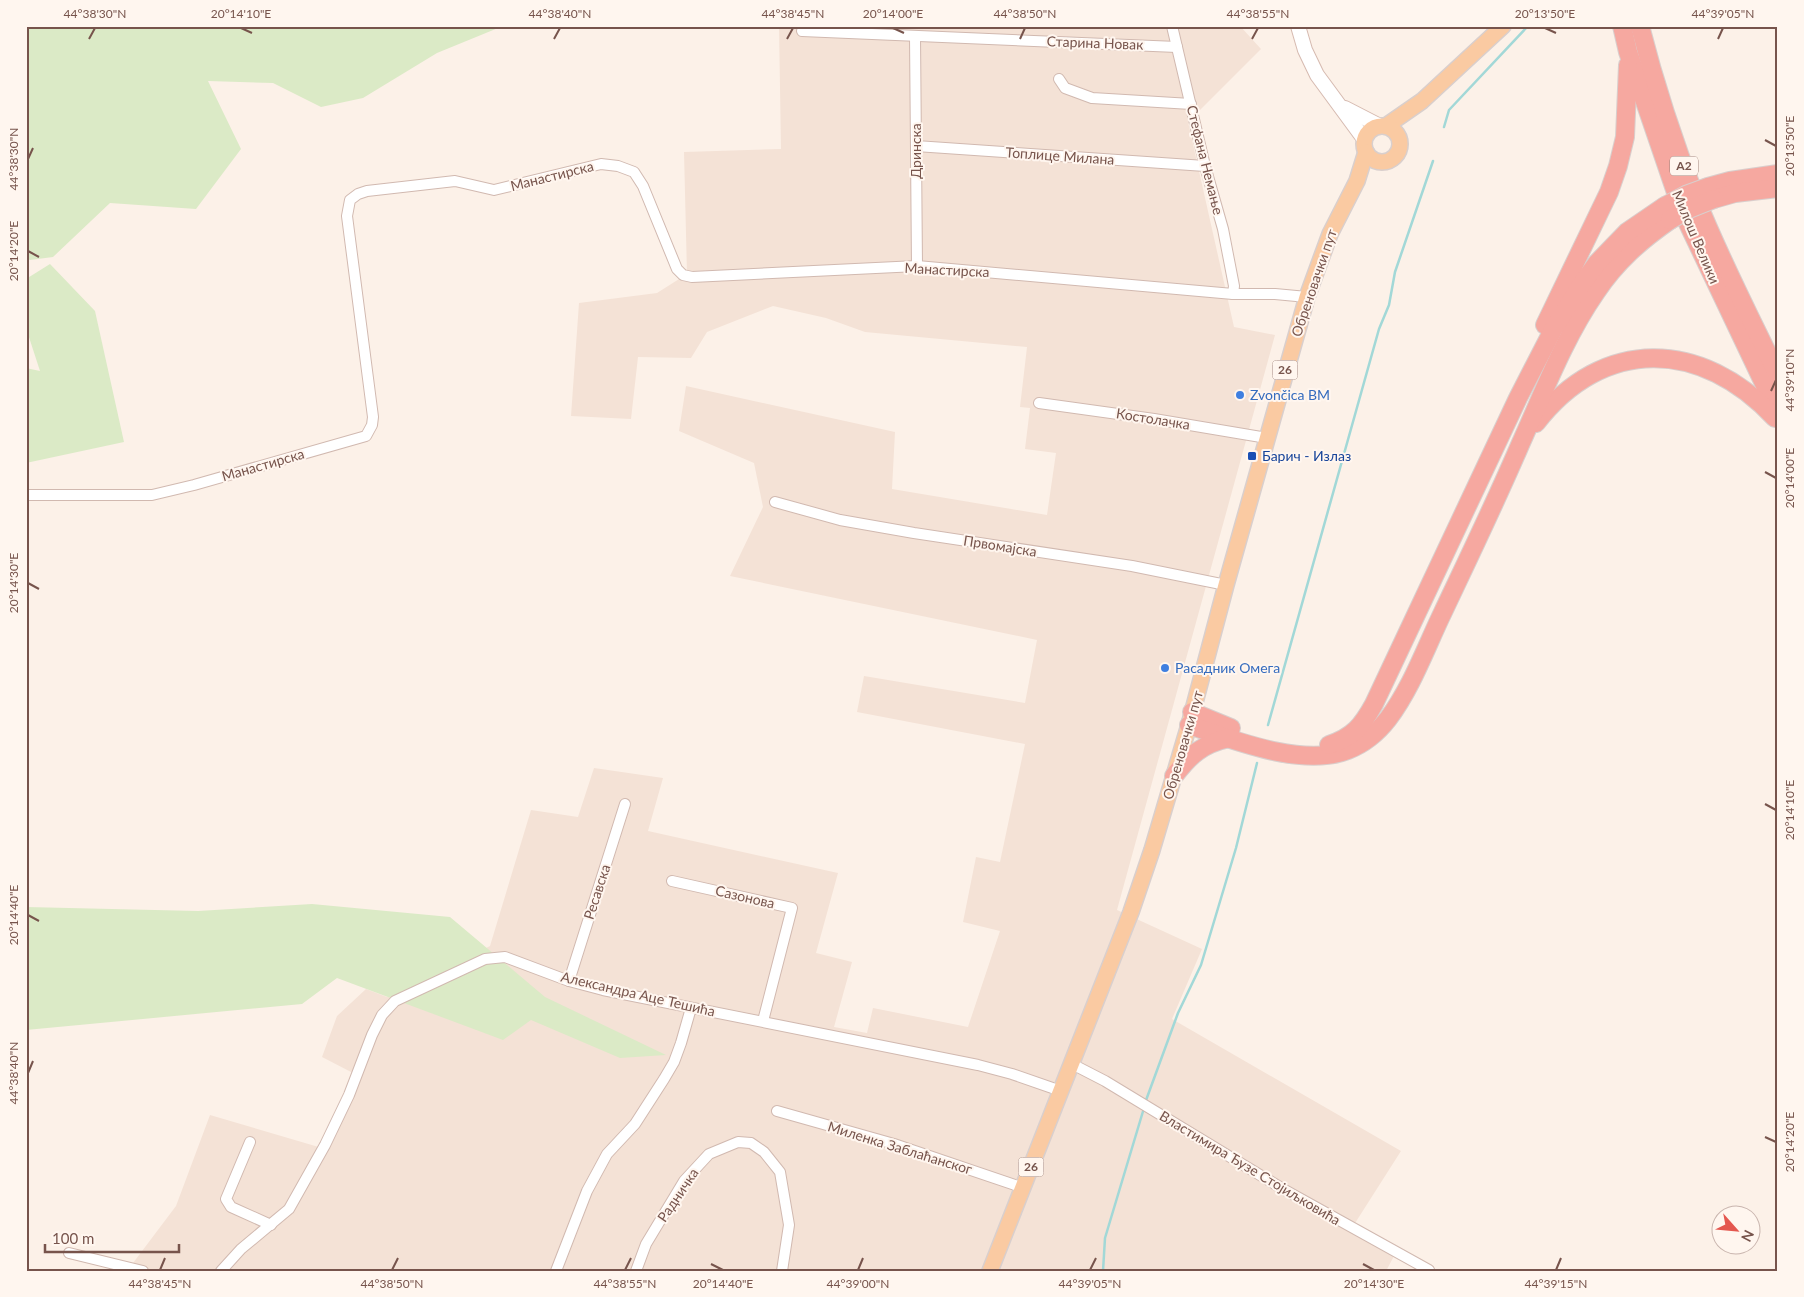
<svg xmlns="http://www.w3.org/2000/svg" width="1804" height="1297" viewBox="0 0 1804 1297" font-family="Lato,sans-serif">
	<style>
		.residential { fill: #f4e2d6 }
		.green { fill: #dbeac6 }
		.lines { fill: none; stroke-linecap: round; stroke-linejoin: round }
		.stream { stroke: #a2d8d7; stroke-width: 2.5 }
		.minor-casing { stroke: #d1b9b0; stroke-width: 12 }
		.secondary-casing { stroke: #d6bab0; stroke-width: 16 }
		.primary-casing { stroke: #d9cfcd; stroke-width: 18 }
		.motorway-casing { stroke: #d9cfcd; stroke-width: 20 }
		.minor { stroke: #fff; stroke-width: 10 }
		.secondary { stroke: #fff; stroke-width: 14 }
		.primary { stroke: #facaa2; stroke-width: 15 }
		.motorway { stroke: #f6a8a0; stroke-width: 18 }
		.motorway-bridge-casing { stroke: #d9cfcd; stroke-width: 20; stroke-linecap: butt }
		.motorway-bridge { stroke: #f6a8a0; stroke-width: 18 }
		.ticks { fill: none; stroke: #77544c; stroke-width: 2 }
		.shop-dot { fill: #3f7fe0; stroke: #fff6ef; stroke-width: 2 }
		.transit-dot { fill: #1a4fb4; stroke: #fff6ef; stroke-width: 2 }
		.labels { text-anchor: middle; stroke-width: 4; stroke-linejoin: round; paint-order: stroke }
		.shield { fill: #fff6ef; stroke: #a0857d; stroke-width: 1 }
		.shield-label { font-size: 12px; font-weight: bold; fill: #77544c }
		.street-label { font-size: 14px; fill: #77544c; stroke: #fff6ef }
		.shop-label { font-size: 14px; fill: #366cbe; stroke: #fff6ef; text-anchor: start }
		.transit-label { font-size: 14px; fill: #164399; stroke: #fff6ef; text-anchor: start }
		.neatline { fill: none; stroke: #77544c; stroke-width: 2 }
		.ticks-label { font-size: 12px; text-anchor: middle; fill: #77544c }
	</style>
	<rect width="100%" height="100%" fill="#fcf1e8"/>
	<!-- residential -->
	<path class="residential" d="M 779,26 L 1240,26 L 1261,49 L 1188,122 L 1234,327 L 1275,335 L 1117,910 L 1202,949 L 1172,1019 L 1401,1151 L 1350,1231 L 1394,1256 L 1386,1271 L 127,1271 L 176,1206 L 210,1115 L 322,1148 L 353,1073 L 322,1057 L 337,1016 L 366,989 L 387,997 L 490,946 L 531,810 L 578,817 L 594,768 L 663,778 L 648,831 L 838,873 L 816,953 L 852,962 L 834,1027 L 867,1033 L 873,1008 L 968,1027 L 1000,931 L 963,922 L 976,857 L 1000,862 L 1025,744 L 857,712 L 864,676 L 1025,703 L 1037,640 L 730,576 L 763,507 L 754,463 L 679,431 L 686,386 L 895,432 L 892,489 L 1047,515 L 1056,453 L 1025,449 L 1030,408 L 1020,407 L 1027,347 L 865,332 L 826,318 L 773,306 L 707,332 L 691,358 L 638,357 L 631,419 L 571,416 L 579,303 L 657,293 L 687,274 L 684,152 L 781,149 Z"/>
	<!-- green -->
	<g class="green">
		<path d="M 26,26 L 503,26 L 437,53 L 363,98 L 321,107 L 273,83 L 208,81 L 241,149 L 196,209 L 110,203 L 53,257 L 30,260 L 26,258 Z"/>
		<path d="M 50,264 L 95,311 L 124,442 L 26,463 L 26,368 L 40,371 L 26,328 L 26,279 Z"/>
		<path d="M 312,904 L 450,917 L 545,997 L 666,1055 L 620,1058 L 531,1020 L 503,1040 L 337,978 L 302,1004 L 26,1030 L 26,907 L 198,911 Z"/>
	</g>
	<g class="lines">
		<!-- stream -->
		<g class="stream">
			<path d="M 1444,127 L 1449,110 L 1528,26"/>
			<path d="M 1268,725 L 1379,329 L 1389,305 L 1395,272 L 1433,161"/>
			<path d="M 1145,1103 L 1178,1013 L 1201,965 L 1236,848 L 1257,763"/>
			<path d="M 1103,1271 L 1105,1238 L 1144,1108"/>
		</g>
		<defs>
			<g id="minor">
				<path d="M 1172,26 L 1205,166 L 1223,229 L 1234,286 L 1233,294"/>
				<path d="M 802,31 L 1177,47"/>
				<path d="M 915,36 L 917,266"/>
				<path d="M 1059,79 L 1065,88 L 1092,98 L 1191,104"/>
				<path d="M 916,146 L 1205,166"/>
				<path d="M 1039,403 L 1154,419 L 1267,438"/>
				<path d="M 26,495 L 152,495 L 194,485 L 366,436 L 372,425 L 373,417 L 347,216 L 350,200 L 358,194 L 367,191 L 455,181 L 494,190 L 601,164 L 618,166 L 634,172 L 643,186 L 677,269 L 683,275 L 692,277 L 917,266 L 1233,294 L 1275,294 L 1307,297"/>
				<path d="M 775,502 L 840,520 L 914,533 L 1132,566 L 1226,585"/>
				<path d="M 672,881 L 792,908 L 763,1021"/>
				<path d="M 569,981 L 625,804"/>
				<path d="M 1072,1064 L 1105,1081 L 1283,1189 L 1429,1270"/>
				<path d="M 777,1111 L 894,1144 L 1024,1188"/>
				<path d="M 250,1142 L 226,1199 L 231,1207 L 271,1225"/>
				<path d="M 69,1253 L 143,1271"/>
				<path d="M 221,1271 L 241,1249 L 289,1209 L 325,1145 L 349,1095 L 372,1035 L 382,1015 L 395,1001 L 485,959 L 505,957 L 569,981 L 603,990 L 978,1065 L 1012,1074 L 1061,1091"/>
				<path d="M 556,1271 L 587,1191 L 607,1154 L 635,1124 L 664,1079 L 674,1062 L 681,1043 L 691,1008"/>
				<path d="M 636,1271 L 646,1244 L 684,1181 L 709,1154 L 738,1142 L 751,1143 L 764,1152 L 780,1172 L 789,1225 L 782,1271"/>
			</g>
			<g id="secondary">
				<path d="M 1298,26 L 1305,50 L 1317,75 L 1364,139"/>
				<path d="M 1345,108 L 1380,126"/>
			</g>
			<g id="primary">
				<path d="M 1386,126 L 1422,101 L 1503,26"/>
				<circle cx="1382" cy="144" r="18"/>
				<path d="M 990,1271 L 1131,912 L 1152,850 L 1189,725 L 1226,585 L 1307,297 L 1330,234 L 1357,181 L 1366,152"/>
			</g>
			<g id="motorway">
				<path d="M 1622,26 L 1628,52 L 1683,213 L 1778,413"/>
				<path d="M 1640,26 C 1655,85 1674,143 1696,199 C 1720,259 1750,317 1778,375"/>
				<path d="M 1708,187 L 1730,181 L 1778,174"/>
				<path d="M 1714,199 L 1735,193 L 1778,188"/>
				<path d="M 1545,325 L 1609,192 L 1618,166 L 1625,137 L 1628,65"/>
				<path d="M 1536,423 C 1603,336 1702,339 1775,418"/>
				<path d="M 1192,712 L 1231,728"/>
				<path d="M 1189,725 C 1233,740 1303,768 1348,750 C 1363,744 1378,732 1388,719 C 1412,687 1426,647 1443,612 C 1469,557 1496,501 1520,445 C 1543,394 1564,338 1596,292 C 1617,261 1640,241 1670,220"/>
				<path d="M 1329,745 C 1353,737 1362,726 1374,704 L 1518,398 L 1554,328 L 1581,285 L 1597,263 L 1627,232 L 1665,206"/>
				<path d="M 1174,776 C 1190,755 1202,744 1229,738"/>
			</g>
		</defs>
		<!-- minor casing -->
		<use href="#minor" class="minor-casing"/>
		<!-- secondary casing -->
		<use href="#secondary" class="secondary-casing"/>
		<!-- primary casing -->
		<use href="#primary" class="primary-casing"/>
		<!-- motorway casing -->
		<use href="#motorway" class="motorway-casing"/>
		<!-- minor -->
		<use href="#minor" class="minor"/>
		<!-- secondary -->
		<use href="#secondary" class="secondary"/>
		<!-- primary -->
		<use href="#primary" class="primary"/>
		<!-- motorway -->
		<use href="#motorway" class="motorway"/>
		<defs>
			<g id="motorway-bridge">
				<path d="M 1665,206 L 1686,195 L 1708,187"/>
				<path d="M 1670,220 L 1689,209 L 1714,199"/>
			</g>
		</defs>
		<!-- motorway-bridge casing -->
		<use href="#motorway-bridge" class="motorway-bridge-casing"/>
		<!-- motorway-bridge -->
		<use href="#motorway-bridge" class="motorway-bridge"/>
	</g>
	<!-- ticks -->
	<path class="ticks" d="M 241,28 L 252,33M 893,28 L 904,33M 1545,28 L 1556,33M 89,39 L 95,28M 554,39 L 560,28M 787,39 L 793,28M 1020,39 L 1025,28M 1252,39 L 1258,28M 1718,39 L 1723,28M 1765,140 L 1776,146M 28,159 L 33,148M 28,251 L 39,257M 1771,391 L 1776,380M 1765,472 L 1776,478M 28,583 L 39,589M 1765,804 L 1776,810M 28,915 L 39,921M 28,1073 L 33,1061M 1765,1137 L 1776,1142M 711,1264 L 723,1270M 1363,1264 L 1374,1270M 160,1270 L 165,1258M 392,1270 L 398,1258M 625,1270 L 631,1258M 858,1270 L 863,1258M 1090,1270 L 1096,1258M 1556,1270 L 1561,1258"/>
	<!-- markers -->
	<g class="shop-dot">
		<circle cx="1240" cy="395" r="5"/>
		<circle cx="1165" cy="668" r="5"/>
	</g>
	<rect class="transit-dot" x="1247" y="451" width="10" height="10" rx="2.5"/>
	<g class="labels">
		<!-- shield labels -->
		<g class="shield">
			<rect x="1670" y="156.5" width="28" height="19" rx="4"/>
			<rect x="1272.5" y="360.5" width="25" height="19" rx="4"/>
			<rect x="1018.5" y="1157.5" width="25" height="19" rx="4"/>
		</g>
		<g class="shield-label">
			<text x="1684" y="170">A2</text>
			<text x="1285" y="374">26</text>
			<text x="1031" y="1171">26</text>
		</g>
		<!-- street labels -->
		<g class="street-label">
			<text transform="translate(1095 43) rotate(2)" y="5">Старина Новак</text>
			<text transform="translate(916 151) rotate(-90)" y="5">Дринска</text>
			<text transform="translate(1060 156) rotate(4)" y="5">Топлице Милана</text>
			<text transform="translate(1205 160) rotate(76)" y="5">Стефана Немање</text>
			<text transform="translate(552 176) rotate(-14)" y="5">Манастирска</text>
			<text transform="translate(1696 237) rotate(67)" y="5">Милош Велики</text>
			<text transform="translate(947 270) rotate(3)" y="5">Манастирска</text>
			<text transform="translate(1314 283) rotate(-71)" y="5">Обреновачки пут</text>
			<text transform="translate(1153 419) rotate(9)" y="5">Костолачка</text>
			<text transform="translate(263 465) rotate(-16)" y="5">Манастирска</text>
			<text transform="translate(1000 546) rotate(9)" y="5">Првомајска</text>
			<text transform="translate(1183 745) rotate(-74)" y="5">Обреновачки пут</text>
			<text transform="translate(597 892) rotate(-72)" y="5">Ресавска</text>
			<text transform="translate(745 897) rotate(13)" y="5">Сазонова</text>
			<text transform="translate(638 994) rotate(13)" y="5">Александра Аце Тешића</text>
			<text transform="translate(900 1148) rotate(17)" y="5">Миленка Заблаћанског</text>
			<text transform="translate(1250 1168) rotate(31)" y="5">Властимира Ђузе Стојиљковића</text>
			<text transform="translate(678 1195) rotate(-56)" y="5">Радничка</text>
		</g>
		<!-- shop labels -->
		<g class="shop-label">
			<text x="1250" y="400">Zvončica BM</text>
			<text x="1175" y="673">Расадник Омега</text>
		</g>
		<!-- transit labels -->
		<g class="transit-label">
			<text x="1262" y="461">Барич - Излаз</text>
		</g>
	</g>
	<!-- border -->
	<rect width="1804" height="1297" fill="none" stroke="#fff6ef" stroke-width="55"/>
	<!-- north arrow -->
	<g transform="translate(1736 1230) rotate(117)"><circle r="24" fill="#fff6ef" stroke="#c9b5ae"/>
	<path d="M0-4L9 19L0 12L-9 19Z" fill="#e4574f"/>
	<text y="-8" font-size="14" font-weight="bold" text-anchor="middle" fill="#77544c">N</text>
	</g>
	<!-- scale -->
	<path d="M45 1244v8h134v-8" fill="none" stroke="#77544c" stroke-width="2.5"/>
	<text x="52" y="1244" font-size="15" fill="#77544c" stroke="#fff6ef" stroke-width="4" paint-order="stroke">100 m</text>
	<rect x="28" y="28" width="1748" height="1242" class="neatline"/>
	<g class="ticks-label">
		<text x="95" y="18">44°38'30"N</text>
		<text x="241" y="18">20°14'10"E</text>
		<text x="560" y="18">44°38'40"N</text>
		<text x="793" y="18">44°38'45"N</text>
		<text x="893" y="18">20°14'00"E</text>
		<text x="1025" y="18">44°38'50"N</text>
		<text x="1258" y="18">44°38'55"N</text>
		<text x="1545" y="18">20°13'50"E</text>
		<text x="1723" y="18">44°39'05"N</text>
		<text transform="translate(1790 146) rotate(-90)" y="4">20°13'50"E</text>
		<text transform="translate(14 159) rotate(-90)" y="4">44°38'30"N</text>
		<text transform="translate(14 251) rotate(-90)" y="4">20°14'20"E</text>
		<text transform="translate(1790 380) rotate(-90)" y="4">44°39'10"N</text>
		<text transform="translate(1790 478) rotate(-90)" y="4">20°14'00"E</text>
		<text transform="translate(14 583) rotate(-90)" y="4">20°14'30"E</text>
		<text transform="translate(1790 810) rotate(-90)" y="4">20°14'10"E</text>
		<text transform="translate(14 915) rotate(-90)" y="4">20°14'40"E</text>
		<text transform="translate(14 1073) rotate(-90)" y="4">44°38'40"N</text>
		<text transform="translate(1790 1142) rotate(-90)" y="4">20°14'20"E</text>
		<text x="160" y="1288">44°38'45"N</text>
		<text x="392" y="1288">44°38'50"N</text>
		<text x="625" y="1288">44°38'55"N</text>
		<text x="723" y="1288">20°14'40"E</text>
		<text x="858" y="1288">44°39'00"N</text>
		<text x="1090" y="1288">44°39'05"N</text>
		<text x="1374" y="1288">20°14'30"E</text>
		<text x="1556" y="1288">44°39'15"N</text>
	</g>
</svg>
